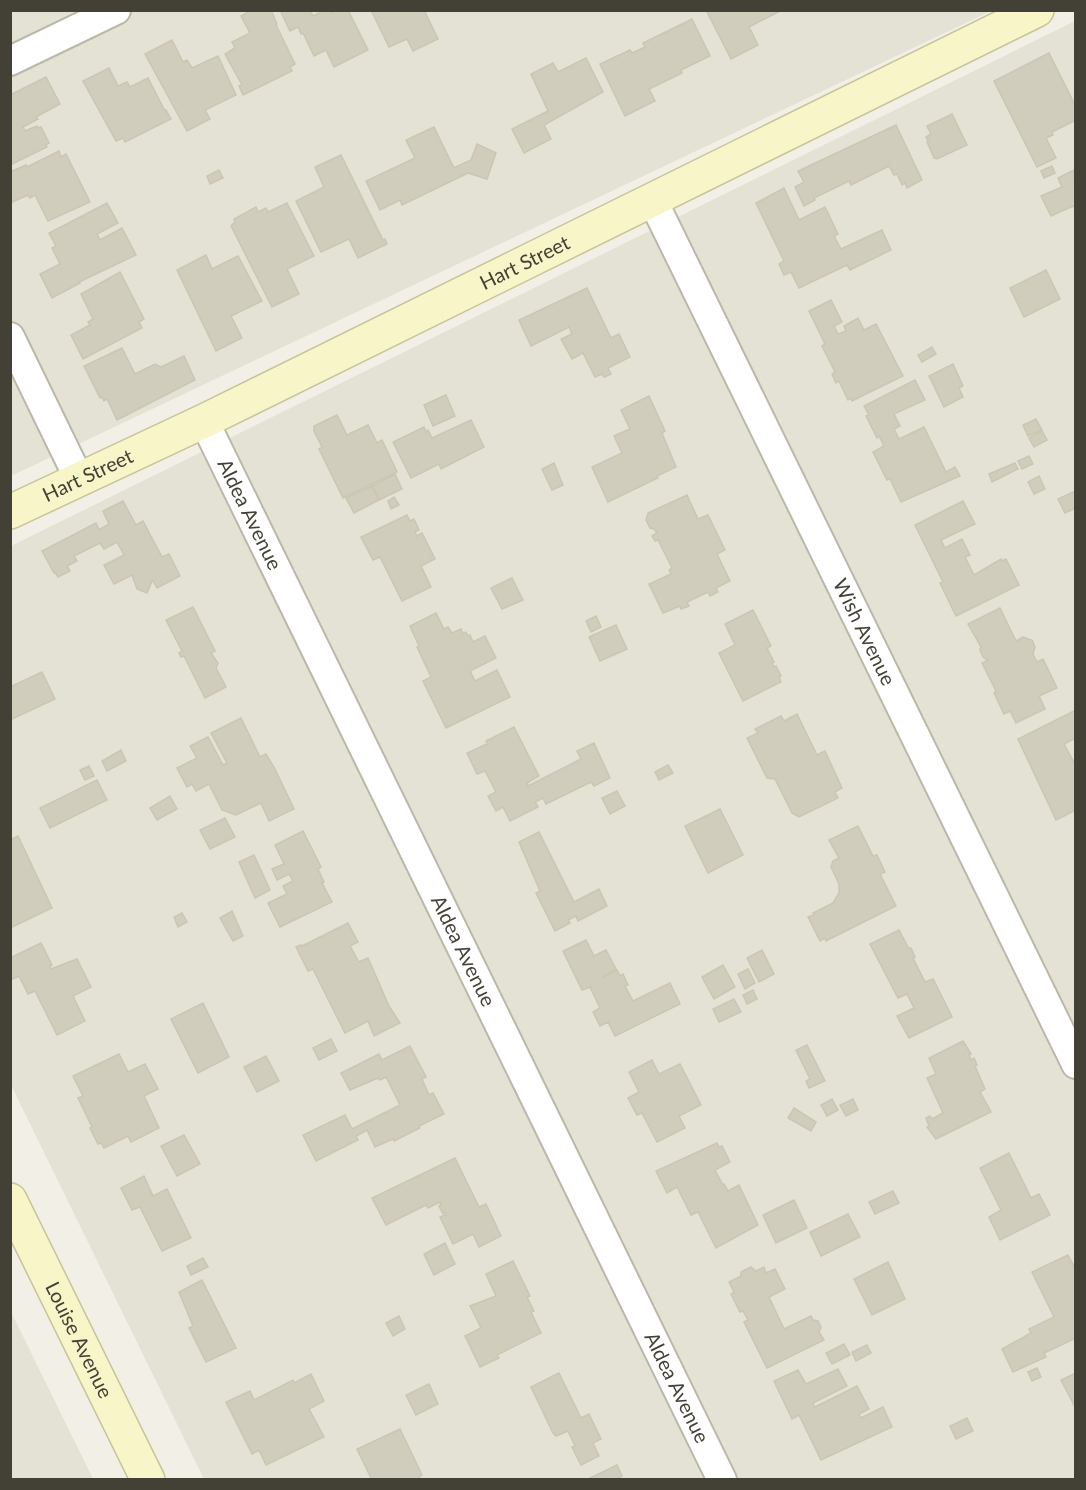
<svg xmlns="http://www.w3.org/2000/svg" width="1086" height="1490" viewBox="0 0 1086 1490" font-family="Lato,sans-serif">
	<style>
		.residential { fill: #e4e2d5 }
		.building { fill: #d1cdbd; stroke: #cbc6b1; stroke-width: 1.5 }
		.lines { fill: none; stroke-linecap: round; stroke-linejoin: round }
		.street-casing { stroke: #bbb8aa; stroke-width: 32 }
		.secondary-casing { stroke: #c8c499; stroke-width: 36 }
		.street { stroke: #fff; stroke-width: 28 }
		.secondary { stroke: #f8f5c9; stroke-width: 33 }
		.labels { text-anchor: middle; stroke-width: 4.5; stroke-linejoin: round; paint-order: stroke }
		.street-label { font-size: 20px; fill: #434036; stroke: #fff }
	</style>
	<rect width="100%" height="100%" fill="#f1efe6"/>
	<!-- residential -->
	<g class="residential">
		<path d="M 11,11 L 991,11 L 11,476 Z"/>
		<path d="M 1075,21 L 1075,1479 L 204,1479 L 11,1085 L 11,546 Z"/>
		<path d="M 10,1312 L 11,1312 L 93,1479 L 11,1479 Z"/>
	</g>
	<!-- building -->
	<g class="building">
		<path d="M 252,10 L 271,10 L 277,24 L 276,25 L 295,64 L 290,67 L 292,71 L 243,95 L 239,86 L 242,85 L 225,54 L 235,48 L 232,42 L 250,33 L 241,16 Z"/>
		<path d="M 280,10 L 310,10 L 313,16 L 325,10 L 330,10 L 331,13 L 336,10 L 348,10 L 368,50 L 334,67 L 326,50 L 314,56 L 303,33 L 301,34 L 298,27 L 290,31 Z"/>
		<path d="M 371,10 L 424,10 L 438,39 L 413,51 L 407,39 L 389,47 Z"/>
		<path d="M 706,10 L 782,10 L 749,27 L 758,45 L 731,59 Z"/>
		<path d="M 692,19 L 710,56 L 681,70 L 682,73 L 649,89 L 655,101 L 625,116 L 600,64 L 630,50 L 632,53 L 645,47 L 643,43 Z"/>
		<path d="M 172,40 L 183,62 L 187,60 L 192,68 L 218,56 L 236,95 L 205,110 L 210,119 L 187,131 L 145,54 Z"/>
		<path d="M 1049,53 L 1076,107 L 1076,120 L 1052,132 L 1053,135 L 1046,138 L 1056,158 L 1037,167 L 994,81 Z"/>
		<path d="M 586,58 L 603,92 L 544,125 L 551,139 L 524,153 L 512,129 L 548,111 L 531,74 L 553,63 L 558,72 Z"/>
		<path d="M 109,68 L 118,86 L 127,82 L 130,87 L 148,78 L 165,111 L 166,110 L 171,119 L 125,142 L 123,138 L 116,141 L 83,81 Z"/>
		<path d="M 46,77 L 60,104 L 36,117 L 38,119 L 23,127 L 25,131 L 37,126 L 38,128 L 41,127 L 49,143 L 46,145 L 47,147 L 10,165 L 10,95 Z"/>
		<path d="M 952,114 L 967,145 L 937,159 L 934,158 L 927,142 L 928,141 L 926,137 L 931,134 L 927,126 Z"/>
		<path d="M 896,125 L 922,180 L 907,188 L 905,183 L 902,185 L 897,174 L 894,175 L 889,166 L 851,185 L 849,181 L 814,198 L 815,200 L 804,206 L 795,187 L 804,182 L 798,171 Z"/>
		<path d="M 434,127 L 454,168 L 471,160 L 477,144 L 496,153 L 487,179 L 468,173 L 402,205 L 400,200 L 380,210 L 366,181 L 415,158 L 406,140 Z"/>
		<path d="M 59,151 L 61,157 L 66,154 L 90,202 L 48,221 L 35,195 L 30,198 L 28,195 L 10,203 L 10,172 L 26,165 L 27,167 Z"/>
		<path d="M 341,155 L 383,240 L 385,239 L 387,244 L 358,258 L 349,239 L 321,252 L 296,201 L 324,187 L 315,167 Z"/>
		<path d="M 1052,166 L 1055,173 L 1044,178 L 1041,171 Z"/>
		<path d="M 219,170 L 223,178 L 210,184 L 207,176 Z"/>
		<path d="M 1074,170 L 1076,210 L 1073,206 L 1051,216 L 1041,196 L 1062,187 L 1058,178 Z"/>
		<path d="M 784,188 L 799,220 L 825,207 L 838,234 L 834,236 L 841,249 L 882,230 L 891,250 L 850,270 L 847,265 L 799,288 L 791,272 L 784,275 L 779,264 L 784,261 L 756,203 Z"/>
		<path d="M 107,203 L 118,223 L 97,234 L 100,240 L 122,228 L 136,255 L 79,282 L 80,283 L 52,298 L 40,274 L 60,264 L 52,248 L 56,246 L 49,233 Z"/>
		<path d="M 287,203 L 314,256 L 287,269 L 299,294 L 272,307 L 231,226 L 235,222 L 234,219 L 256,207 L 258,212 L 266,208 L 268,212 Z"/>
		<path d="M 206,255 L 212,269 L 238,256 L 262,301 L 231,316 L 242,338 L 216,351 L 177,270 Z"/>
		<path d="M 1046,270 L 1060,299 L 1024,317 L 1010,288 Z"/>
		<path d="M 120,272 L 144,319 L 139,322 L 142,328 L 83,359 L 71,335 L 90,325 L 88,322 L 93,319 L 81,294 Z"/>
		<path d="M 587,288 L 611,338 L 619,334 L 630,357 L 608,368 L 611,374 L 604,377 L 602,374 L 595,377 L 583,353 L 572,359 L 561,339 L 572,334 L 569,327 L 531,346 L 519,320 Z"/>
		<path d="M 831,300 L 842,322 L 834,326 L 838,334 L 846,331 L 844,326 L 858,318 L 864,330 L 876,324 L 903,376 L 852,401 L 851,398 L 848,400 L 839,381 L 836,383 L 832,374 L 835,372 L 822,346 L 825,344 L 809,311 Z"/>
		<path d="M 932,347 L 936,354 L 922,362 L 918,355 Z"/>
		<path d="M 122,348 L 135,374 L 155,364 L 161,367 L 184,356 L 195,380 L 117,420 L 107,399 L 104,401 L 102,397 L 100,398 L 84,366 Z"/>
		<path d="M 953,364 L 963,386 L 959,388 L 963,397 L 944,407 L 929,376 Z"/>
		<path d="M 915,380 L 925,400 L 894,414 L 900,426 L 894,429 L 899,439 L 924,427 L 946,472 L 955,467 L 960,476 L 901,502 L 890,479 L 887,480 L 873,452 L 884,446 L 879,436 L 877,438 L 866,416 L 869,415 L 864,406 Z"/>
		<path d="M 446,395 L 455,416 L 433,426 L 424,405 Z"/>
		<path d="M 649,396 L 665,431 L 662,433 L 676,467 L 657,476 L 658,478 L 608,502 L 592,467 L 622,453 L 614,436 L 630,429 L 621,410 Z"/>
		<path d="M 337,415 L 347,435 L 368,425 L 377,443 L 382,440 L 397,472 L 343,498 L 319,449 L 322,447 L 314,431 L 314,426 Z"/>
		<path d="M 1036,419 L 1042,430 L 1028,436 L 1023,425 Z"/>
		<path d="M 471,420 L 484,447 L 441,469 L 439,464 L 411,478 L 393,442 L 424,427 L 426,432 L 428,430 L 432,438 Z"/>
		<path d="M 1042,431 L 1047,440 L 1034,447 L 1029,438 Z"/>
		<path d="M 1029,456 L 1033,464 L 1022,469 L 1018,461 Z"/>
		<path d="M 554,463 L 563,485 L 552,490 L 542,469 Z"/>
		<path d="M 1015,463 L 1018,469 L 992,482 L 989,474 Z"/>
		<path d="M 395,474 L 402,489 L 379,500 L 372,486 Z"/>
		<path d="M 1039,476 L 1045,489 L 1034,494 L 1028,482 Z"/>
		<path d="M 372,486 L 379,500 L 354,513 L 346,498 Z"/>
		<path d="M 1073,492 L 1076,497 L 1076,508 L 1065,513 L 1058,499 Z"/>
		<path d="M 687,495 L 698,519 L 708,515 L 725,550 L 717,554 L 730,581 L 716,588 L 718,592 L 710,596 L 708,592 L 687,602 L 689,606 L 681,609 L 680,606 L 663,613 L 649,584 L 671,574 L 669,570 L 672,568 L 658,540 L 655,541 L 652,536 L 657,533 L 654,529 L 650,528 L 646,520 L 648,513 Z"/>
		<path d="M 394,497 L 399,505 L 391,509 L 388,501 Z"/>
		<path d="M 123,501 L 136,525 L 143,521 L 162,557 L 169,554 L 180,576 L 157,588 L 153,581 L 152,581 L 147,593 L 137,589 L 132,575 L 114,584 L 104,565 L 124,555 L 117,542 L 104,549 L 100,543 L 74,556 L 77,561 L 67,566 L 70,571 L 58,577 L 55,572 L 54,573 L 42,551 L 96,523 L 99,530 L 109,524 L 103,511 Z"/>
		<path d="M 963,501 L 975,524 L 941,540 L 945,548 L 962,539 L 970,555 L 965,557 L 974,575 L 1001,559 L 1002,561 L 1006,559 L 1019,585 L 956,616 L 940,583 L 943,582 L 915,525 Z"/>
		<path d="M 407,515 L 410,521 L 414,519 L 419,530 L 415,532 L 417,536 L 422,533 L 435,559 L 421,566 L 431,587 L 402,601 L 380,557 L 373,560 L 361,537 Z"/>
		<path d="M 512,578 L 523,600 L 502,609 L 491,588 Z"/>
		<path d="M 193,607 L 215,651 L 211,653 L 218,663 L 216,668 L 226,687 L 205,698 L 184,656 L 181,657 L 179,653 L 182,651 L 166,620 Z"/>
		<path d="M 1000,608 L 1016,641 L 1023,637 L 1032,640 L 1035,647 L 1033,654 L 1037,662 L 1043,659 L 1057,688 L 1039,696 L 1045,709 L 1016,723 L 1010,711 L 1004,714 L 994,693 L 996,691 L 982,663 L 988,660 L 983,657 L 980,650 L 981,647 L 968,624 Z"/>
		<path d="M 753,610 L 771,646 L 767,648 L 774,662 L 772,663 L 774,667 L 776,666 L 781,676 L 779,677 L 781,682 L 743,701 L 719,653 L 735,645 L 725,624 Z"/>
		<path d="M 436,613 L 444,629 L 448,627 L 452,633 L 461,629 L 463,634 L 466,632 L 468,636 L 470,635 L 473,642 L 485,636 L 496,658 L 470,671 L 475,681 L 497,670 L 510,697 L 446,728 L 423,681 L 431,677 L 417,647 L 419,646 L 410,626 Z"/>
		<path d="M 596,616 L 601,627 L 591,632 L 586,621 Z"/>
		<path d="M 616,625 L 627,649 L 600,661 L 589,637 Z"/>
		<path d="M 42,672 L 55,699 L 10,720 L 10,687 Z"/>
		<path d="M 1076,710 L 1076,738 L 1064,744 L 1076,766 L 1076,810 L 1056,820 L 1018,739 Z"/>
		<path d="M 797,714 L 817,755 L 825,751 L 842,788 L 835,792 L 838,798 L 799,817 L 792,813 L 775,779 L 767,778 L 747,738 L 758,733 L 755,729 L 781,716 L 784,721 Z"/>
		<path d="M 241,718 L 260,757 L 266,754 L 275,769 L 294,809 L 269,821 L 261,803 L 236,815 L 222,810 L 209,784 L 196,791 L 192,784 L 187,787 L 177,768 L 197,758 L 190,746 L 208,737 L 223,765 L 227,763 L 211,733 Z"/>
		<path d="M 514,727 L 539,776 L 527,783 L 528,786 L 581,759 L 577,751 L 594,743 L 610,778 L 594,786 L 591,782 L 546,804 L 543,798 L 535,802 L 538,807 L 510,821 L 503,807 L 496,811 L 488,796 L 496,792 L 485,771 L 477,774 L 467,753 L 487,744 L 486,741 Z"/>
		<path d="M 121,750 L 126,761 L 107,771 L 102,761 Z"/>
		<path d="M 668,765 L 673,773 L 659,780 L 655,772 Z"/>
		<path d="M 89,766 L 94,776 L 85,780 L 80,770 Z"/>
		<path d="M 97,780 L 107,800 L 50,828 L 40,808 Z"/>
		<path d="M 617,791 L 625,806 L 610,814 L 602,798 Z"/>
		<path d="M 170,796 L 177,809 L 157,820 L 150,808 Z"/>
		<path d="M 720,809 L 743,855 L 708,873 L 685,826 Z"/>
		<path d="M 225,818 L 235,837 L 210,849 L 200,830 Z"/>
		<path d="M 858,826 L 873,856 L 877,855 L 885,872 L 880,874 L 896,906 L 826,941 L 825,938 L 820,941 L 808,917 L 814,915 L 813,913 L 833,903 L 839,893 L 839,884 L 831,867 L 833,861 L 839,858 L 829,840 Z"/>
		<path d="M 303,831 L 321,867 L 318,869 L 324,882 L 322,883 L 332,902 L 280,927 L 268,903 L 287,894 L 283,886 L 293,881 L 289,874 L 277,880 L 272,869 L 284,864 L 275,845 Z"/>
		<path d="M 539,832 L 574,902 L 599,889 L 607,906 L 578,921 L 576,916 L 568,920 L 570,923 L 555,931 L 536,893 L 540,891 L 519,842 Z"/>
		<path d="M 18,836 L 52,908 L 10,928 L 10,840 Z"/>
		<path d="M 254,855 L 270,890 L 255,898 L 239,862 Z"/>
		<path d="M 232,911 L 243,936 L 233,941 L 220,918 Z"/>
		<path d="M 182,913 L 187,922 L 178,927 L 174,917 Z"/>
		<path d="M 348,923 L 358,942 L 350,946 L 359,962 L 368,958 L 389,1006 L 400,1023 L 374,1036 L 368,1021 L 345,1033 L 313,969 L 308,971 L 296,947 L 301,945 L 302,946 Z"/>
		<path d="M 899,930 L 909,949 L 911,948 L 915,957 L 913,958 L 925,982 L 933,979 L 952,1017 L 909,1038 L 897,1016 L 914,1008 L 907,994 L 898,998 L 870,944 Z"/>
		<path d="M 586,940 L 594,956 L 606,950 L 616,969 L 603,977 L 617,970 L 620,976 L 623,974 L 628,985 L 625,986 L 633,1001 L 670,983 L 680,1004 L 615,1036 L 608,1022 L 600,1026 L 593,1012 L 600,1008 L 590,987 L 582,990 L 563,951 Z"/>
		<path d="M 41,943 L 52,965 L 50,966 L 51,969 L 77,959 L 91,987 L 73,996 L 85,1021 L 57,1035 L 35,991 L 28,994 L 19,976 L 13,979 L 10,975 L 10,958 Z"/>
		<path d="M 762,950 L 774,974 L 759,982 L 747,958 Z"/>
		<path d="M 723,965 L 735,987 L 714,999 L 702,977 Z"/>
		<path d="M 748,969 L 755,983 L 745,989 L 738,974 Z"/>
		<path d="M 753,990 L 757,999 L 747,1004 L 743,995 Z"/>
		<path d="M 734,999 L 741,1012 L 719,1022 L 713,1009 Z"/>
		<path d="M 203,1003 L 229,1057 L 198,1073 L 171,1019 Z"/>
		<path d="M 331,1039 L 337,1051 L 319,1060 L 313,1048 Z"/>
		<path d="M 963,1041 L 971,1054 L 969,1055 L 971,1060 L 974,1058 L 977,1065 L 975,1066 L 985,1089 L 980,1092 L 991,1112 L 936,1139 L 927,1127 L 929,1126 L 926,1118 L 930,1116 L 932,1119 L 943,1113 L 927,1078 L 936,1074 L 929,1058 Z"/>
		<path d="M 807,1045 L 825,1081 L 809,1088 L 806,1081 L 810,1079 L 796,1050 Z"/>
		<path d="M 410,1046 L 426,1077 L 422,1079 L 429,1095 L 433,1093 L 444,1114 L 419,1126 L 420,1128 L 394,1141 L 393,1139 L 375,1147 L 367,1130 L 356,1136 L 358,1140 L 316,1161 L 303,1135 L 345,1115 L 352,1129 L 400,1105 L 386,1077 L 380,1080 L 378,1078 L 350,1090 L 341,1073 L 379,1054 L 382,1060 Z"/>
		<path d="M 119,1054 L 128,1072 L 145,1064 L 158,1089 L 144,1096 L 159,1128 L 131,1142 L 128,1136 L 104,1148 L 101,1143 L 98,1144 L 90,1128 L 92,1127 L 78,1098 L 83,1096 L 73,1076 Z"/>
		<path d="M 266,1056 L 279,1081 L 257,1092 L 244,1067 Z"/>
		<path d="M 652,1060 L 659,1074 L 680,1064 L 701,1105 L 679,1116 L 685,1128 L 657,1142 L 642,1113 L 637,1115 L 628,1098 L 639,1092 L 629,1072 Z"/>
		<path d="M 832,1099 L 838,1110 L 827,1116 L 821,1105 Z"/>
		<path d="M 853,1099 L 858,1110 L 846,1116 L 840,1105 Z"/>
		<path d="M 794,1108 L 816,1122 L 811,1131 L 788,1118 Z"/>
		<path d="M 184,1135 L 200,1164 L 177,1176 L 161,1146 Z"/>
		<path d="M 717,1143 L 719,1147 L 722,1146 L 730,1162 L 715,1170 L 723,1185 L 724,1184 L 728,1191 L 739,1185 L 758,1225 L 716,1248 L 698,1212 L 691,1215 L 677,1187 L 667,1193 L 656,1171 Z"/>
		<path d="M 1009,1153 L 1031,1198 L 1039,1194 L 1050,1215 L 1000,1240 L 989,1217 L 1001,1210 L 980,1168 Z"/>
		<path d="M 455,1158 L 479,1207 L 486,1204 L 501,1236 L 479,1247 L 473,1234 L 453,1244 L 440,1217 L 446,1215 L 445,1212 L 443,1214 L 439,1206 L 441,1205 L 440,1202 L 428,1208 L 426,1205 L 386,1225 L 372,1198 Z"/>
		<path d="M 144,1176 L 153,1196 L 167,1189 L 191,1238 L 162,1251 L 140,1207 L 132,1210 L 121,1188 Z"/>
		<path d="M 893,1191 L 899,1203 L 875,1214 L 869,1202 Z"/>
		<path d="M 794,1200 L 807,1228 L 776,1243 L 763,1215 Z"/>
		<path d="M 848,1214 L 860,1237 L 821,1256 L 810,1232 Z"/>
		<path d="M 445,1243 L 455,1264 L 434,1275 L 424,1254 Z"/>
		<path d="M 1068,1255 L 1076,1270 L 1076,1338 L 1044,1353 L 1046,1357 L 1013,1372 L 1002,1349 L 1031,1333 L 1029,1329 L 1054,1317 L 1032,1272 Z"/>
		<path d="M 203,1258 L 208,1267 L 191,1275 L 187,1266 Z"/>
		<path d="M 513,1261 L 530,1296 L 527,1297 L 534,1311 L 531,1312 L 541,1333 L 497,1355 L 499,1358 L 480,1367 L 465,1336 L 481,1328 L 470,1306 L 496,1296 L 486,1274 Z"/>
		<path d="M 888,1262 L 905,1299 L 872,1315 L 854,1279 Z"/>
		<path d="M 751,1267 L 756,1271 L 764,1267 L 766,1273 L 775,1269 L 785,1289 L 769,1297 L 784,1329 L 811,1316 L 813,1320 L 818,1321 L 821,1327 L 819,1332 L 824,1340 L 767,1368 L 744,1322 L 748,1320 L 743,1311 L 740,1312 L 731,1294 L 734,1292 L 729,1282 L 741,1276 L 741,1272 Z"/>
		<path d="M 202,1280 L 236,1348 L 206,1362 L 189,1328 L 193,1326 L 179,1292 Z"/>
		<path d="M 399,1316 L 405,1329 L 393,1336 L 386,1323 Z"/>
		<path d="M 844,1344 L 850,1355 L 832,1364 L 826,1353 Z"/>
		<path d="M 867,1345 L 871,1353 L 856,1361 L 852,1352 Z"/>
		<path d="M 1037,1368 L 1041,1377 L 1032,1381 L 1028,1372 Z"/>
		<path d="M 838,1369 L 847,1386 L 813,1403 L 815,1407 L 857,1386 L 869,1409 L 859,1414 L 861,1418 L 883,1407 L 892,1427 L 821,1460 L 799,1415 L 792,1419 L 774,1381 L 798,1370 L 806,1384 Z"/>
		<path d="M 559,1373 L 581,1418 L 589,1414 L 601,1439 L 593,1443 L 599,1456 L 581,1465 L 572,1447 L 575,1446 L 568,1431 L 556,1436 L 553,1433 L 531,1387 Z"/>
		<path d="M 1076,1373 L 1076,1409 L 1061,1380 Z"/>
		<path d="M 311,1374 L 324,1401 L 309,1409 L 324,1437 L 266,1465 L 259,1450 L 252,1454 L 226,1402 L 250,1391 L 254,1400 L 293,1380 L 294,1383 Z"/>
		<path d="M 429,1384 L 438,1404 L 416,1415 L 406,1395 Z"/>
		<path d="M 967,1418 L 973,1431 L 956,1439 L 950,1426 Z"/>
		<path d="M 400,1429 L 422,1475 L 415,1480 L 372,1480 L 357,1449 Z"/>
		<path d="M 617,1465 L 622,1476 L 619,1478 L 620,1480 L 586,1480 Z"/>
	</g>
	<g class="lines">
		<defs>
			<g id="street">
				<path d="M 10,61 L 116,10"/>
				<path id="s1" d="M 653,201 L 1076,1064"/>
				<path d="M 10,337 L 79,479"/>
				<path id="s2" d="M 204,421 L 722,1480"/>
			</g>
			<g id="secondary">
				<path id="s3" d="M 10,512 L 204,421 L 1037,10"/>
				<path id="s4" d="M 10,1200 L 148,1480"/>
			</g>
		</defs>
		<!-- street casing -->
		<use href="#street" class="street-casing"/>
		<!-- secondary casing -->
		<use href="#secondary" class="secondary-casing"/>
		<!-- street -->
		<use href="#street" class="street"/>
		<!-- secondary -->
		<use href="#secondary" class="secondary"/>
	</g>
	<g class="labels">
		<!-- street labels -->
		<g class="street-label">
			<text dy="7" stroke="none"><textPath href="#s3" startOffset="572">Hart Street</textPath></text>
			<text dy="7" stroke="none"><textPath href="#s3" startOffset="86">Hart Street</textPath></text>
			<text dy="7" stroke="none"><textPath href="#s2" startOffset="104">Aldea Avenue</textPath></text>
			<text dy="7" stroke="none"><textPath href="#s1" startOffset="480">Wish Avenue</textPath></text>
			<text dy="7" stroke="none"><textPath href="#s2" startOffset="590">Aldea Avenue</textPath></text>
			<text dy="7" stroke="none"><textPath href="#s4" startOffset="156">Louise Avenue</textPath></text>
			<text dy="7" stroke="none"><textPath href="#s2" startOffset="1076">Aldea Avenue</textPath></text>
		</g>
	</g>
	<!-- border -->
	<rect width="1086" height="1490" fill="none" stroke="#434036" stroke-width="24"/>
</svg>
